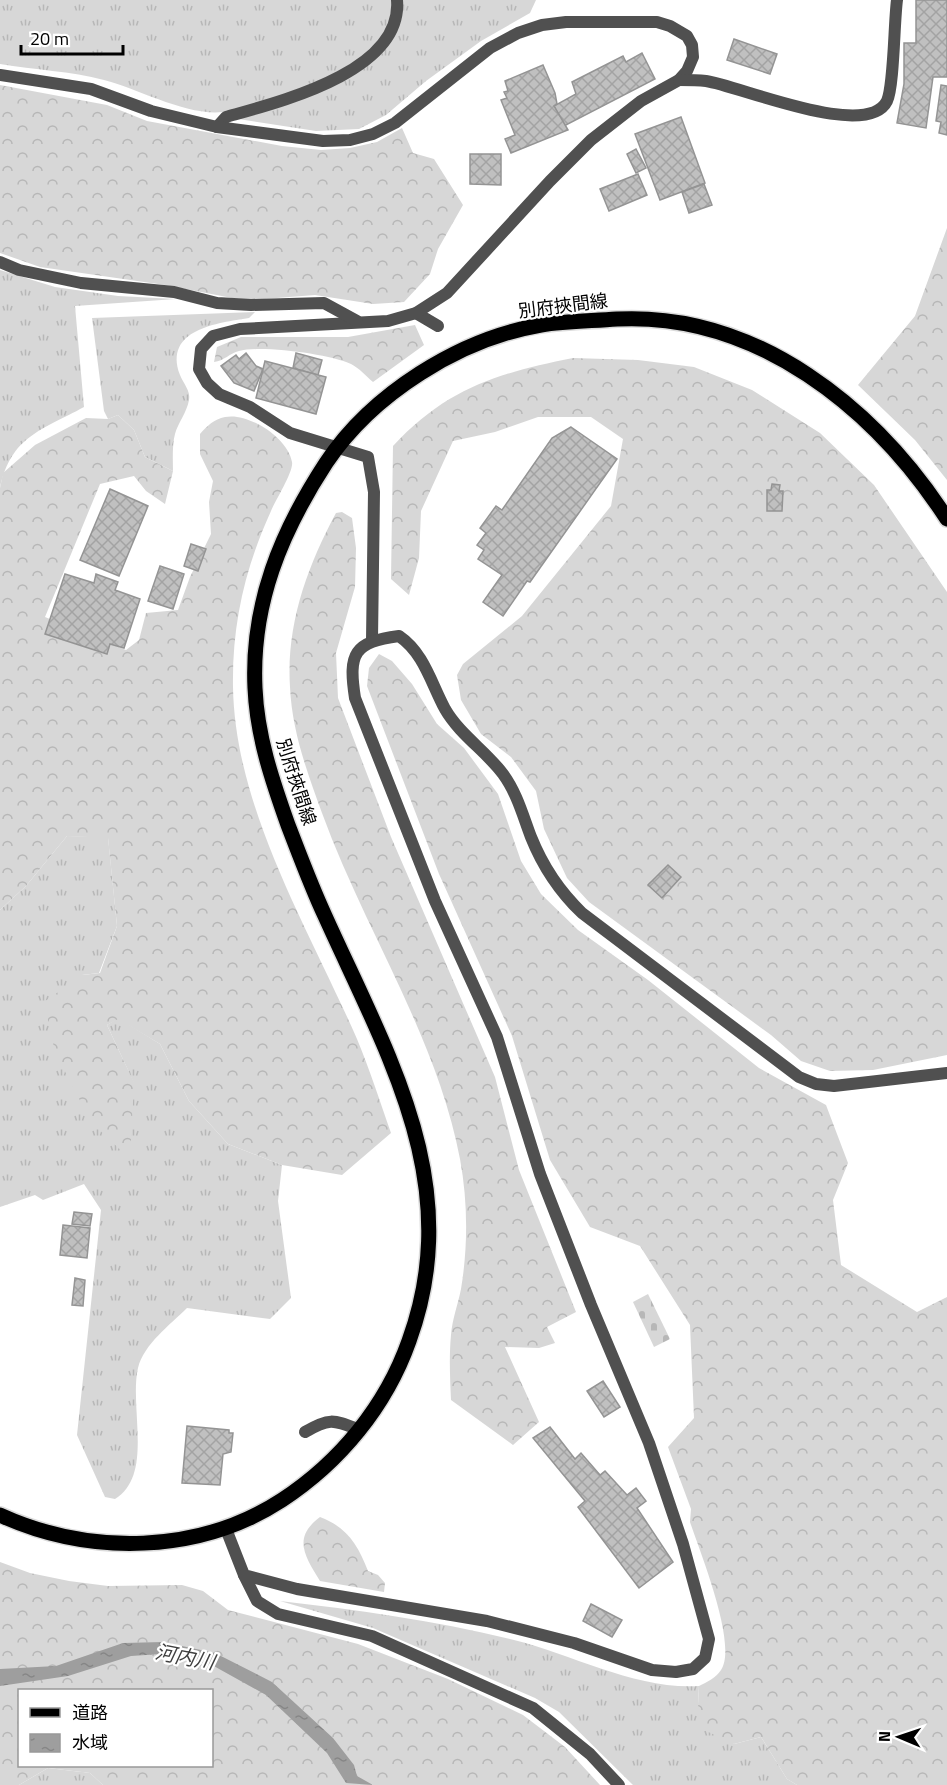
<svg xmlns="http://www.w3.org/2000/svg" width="947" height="1785" viewBox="0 0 947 1785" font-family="'Titillium Web','Noto Sans JP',sans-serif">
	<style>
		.grass { fill: url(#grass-tufts) }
		.forest { fill: url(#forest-crowns); fill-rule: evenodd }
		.cemetery { fill: url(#cemetery-stones) }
		.water { fill: url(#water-ripples) }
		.building { fill: url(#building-cross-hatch); stroke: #949494; stroke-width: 1.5 }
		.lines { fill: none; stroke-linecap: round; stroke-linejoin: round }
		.primary-casing { stroke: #dbdbdb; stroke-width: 18 }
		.lane { stroke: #505050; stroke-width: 12 }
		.street { stroke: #505050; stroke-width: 12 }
		.primary { stroke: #000; stroke-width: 15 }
		.labels { text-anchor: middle; stroke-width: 4.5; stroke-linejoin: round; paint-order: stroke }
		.street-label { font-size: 18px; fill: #000; stroke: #fff }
		.water-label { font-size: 20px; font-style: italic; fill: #3f3f3f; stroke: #fff }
	</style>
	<defs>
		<pattern id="grass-tufts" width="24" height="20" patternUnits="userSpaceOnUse" patternTransform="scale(1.5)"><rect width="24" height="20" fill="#d7d7d7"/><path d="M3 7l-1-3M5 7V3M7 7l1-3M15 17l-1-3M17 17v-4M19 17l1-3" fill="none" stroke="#b7b7b7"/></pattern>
		<pattern id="forest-crowns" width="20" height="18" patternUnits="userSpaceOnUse" patternTransform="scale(1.5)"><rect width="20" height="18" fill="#d7d7d7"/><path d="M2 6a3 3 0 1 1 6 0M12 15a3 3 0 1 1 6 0" fill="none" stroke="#b7b7b7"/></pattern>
		<pattern id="cemetery-stones" width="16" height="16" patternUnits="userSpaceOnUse" patternTransform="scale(1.5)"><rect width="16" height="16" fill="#d7d7d7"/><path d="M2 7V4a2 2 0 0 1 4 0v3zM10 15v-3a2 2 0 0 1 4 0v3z" fill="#b7b7b7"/></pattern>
		<pattern id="water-ripples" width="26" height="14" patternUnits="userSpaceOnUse" patternTransform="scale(1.5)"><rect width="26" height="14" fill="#9e9e9e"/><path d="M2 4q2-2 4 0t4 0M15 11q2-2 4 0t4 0" fill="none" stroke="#868686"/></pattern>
		<pattern id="building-cross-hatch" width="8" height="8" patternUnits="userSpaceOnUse" patternTransform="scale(1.5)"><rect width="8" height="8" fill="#c0c0c0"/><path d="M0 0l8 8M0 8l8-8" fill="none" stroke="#a3a3a3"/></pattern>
	</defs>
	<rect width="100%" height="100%" fill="#fff"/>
	<!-- grass -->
	<g class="grass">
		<path d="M 0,0 L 393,0 C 393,7 394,17 392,23 C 380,64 262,108 223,112 C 186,116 139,89 104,80 C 71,71 34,70 0,64 Z"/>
		<path d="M 400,0 L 536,0 L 530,13 L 481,41 L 426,81 L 386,115 L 359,129 L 316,131 L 232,118 L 373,58 Z"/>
		<path d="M 0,270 L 55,287 L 118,296 L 176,299 L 75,306 L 84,407 C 42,430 11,436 0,488 Z"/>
		<path d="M 255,312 L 249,318 C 218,323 163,329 180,375 C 183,383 191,391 189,400 C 187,412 178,423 175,434 C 172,445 173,460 173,471 L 145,457 L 134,430 L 118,415 L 108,419 L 104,411 L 92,318 Z"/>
		<path d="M 67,836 L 108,837 L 117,926 L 99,973 L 82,975 L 134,1083 L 107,1025 L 118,1018 L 160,1044 L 189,1101 L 228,1144 L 282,1165 L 278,1201 L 291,1298 L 270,1319 L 187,1308 C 170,1325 144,1344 138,1368 C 129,1407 154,1475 115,1499 L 105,1497 L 77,1435 L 101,1210 L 84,1184 L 43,1200 L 35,1195 L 0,1207 L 0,910 L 26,886 Z"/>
		<path d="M 280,1601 C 358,1610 438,1621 514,1640 C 574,1655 637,1690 699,1686 L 698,1704 L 734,1744 L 761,1737 L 787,1779 L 797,1785 L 633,1785 L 559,1712 L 535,1698 L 373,1628 Z"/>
		<path d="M 48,1768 L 90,1773 L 103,1785 L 19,1785 Z"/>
	</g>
	<!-- forest -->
	<g class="forest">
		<path d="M 0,85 L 107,105 L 147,121 L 282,146 L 321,150 L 350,148 L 377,142 L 402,128 L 413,153 L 434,159 L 463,205 L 438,249 L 430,274 L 404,302 L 373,304 L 315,295 L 252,300 L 232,298 L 165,285 L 40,267 L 0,253 Z"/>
		<path d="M 947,228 L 947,480 L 915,440 L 858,385 L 915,316 Z"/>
		<path d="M 415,325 L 424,345 L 373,382 C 366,376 359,368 351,364 C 329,354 262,345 239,351 C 230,353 224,361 214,362 L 217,347 L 241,337 L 348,337 Z"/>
		<path d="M 573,358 L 638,360 L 694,367 L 752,390 L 820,433 L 874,485 L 947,592 L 947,1055 L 873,1070 L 830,1071 L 801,1061 L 771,1035 L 589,902 L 567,878 L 544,829 L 536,791 L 511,757 L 481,734 L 461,700 L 457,675 L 463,664 L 522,616 L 611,506 L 623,439 L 591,417 L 538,417 L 495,432 L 453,441 L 421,511 L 419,558 L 409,595 L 391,579 L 393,446 C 447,388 498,373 573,358 Z"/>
		<path d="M 118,415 L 134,430 L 145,457 L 173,471 L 165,504 L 146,491 L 134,476 L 100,484 L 45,617 L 126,650 L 139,640 L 146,613 L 178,610 L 190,577 L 211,534 L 209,502 L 213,481 L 200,454 L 200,434 C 207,426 214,419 225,417 C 248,412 288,438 292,462 C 294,471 275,501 271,511 C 245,568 232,624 233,687 C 235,809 309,929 357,1039 C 370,1070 380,1102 391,1133 L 342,1175 L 282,1165 L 228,1144 L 189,1101 L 160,1044 L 118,1019 L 107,1025 L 134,1083 L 130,1159 L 91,1122 L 55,1052 L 44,1002 L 82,975 L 100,973 L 117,926 L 108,838 L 67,836 L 26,886 L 0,910 L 0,488 L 3,473 L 35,445 L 86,418 L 108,419 Z"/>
		<path d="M 342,512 L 352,518 L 356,548 L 355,587 L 336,653 L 338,698 L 391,837 L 495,1077 L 519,1170 L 576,1312 L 547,1327 L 555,1343 L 539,1348 L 505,1347 L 539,1422 L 513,1445 L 451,1400 C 450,1378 449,1356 451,1335 C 452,1320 458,1304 461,1289 C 468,1247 468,1202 460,1159 C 437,1037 364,929 322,813 C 307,772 292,731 290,687 C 286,625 307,567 336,513 Z"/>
		<path d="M 379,654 L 392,661 L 412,684 L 437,724 L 464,748 L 498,794 L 521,861 L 541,894 L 578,930 L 648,980 L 759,1068 L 826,1105 L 848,1163 L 833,1200 L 841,1265 L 917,1312 L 947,1297 L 947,1785 L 797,1785 L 787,1779 L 761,1737 L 734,1744 L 702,1729 L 698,1704 L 699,1686 C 707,1682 716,1678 721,1670 C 738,1645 700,1552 690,1522 L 691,1509 L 668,1447 L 694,1418 L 690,1325 L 640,1246 L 590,1227 L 550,1160 L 512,1036 L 439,874 L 367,686 L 369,668 Z"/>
		<path d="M 320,1517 C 347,1527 358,1545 368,1571 L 378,1575 L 385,1583 L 384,1592 L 320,1581 C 305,1556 292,1538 320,1517 Z"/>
		<path d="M 0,1562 L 30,1573 L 69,1581 L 108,1586 L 182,1585 L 203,1591 L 228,1610 L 358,1644 L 448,1679 L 523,1715 L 565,1747 L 600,1785 L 103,1785 L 90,1773 L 48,1768 L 19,1785 L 0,1785 ZM 20,1690 L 212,1690 L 212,1766 L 20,1766 Z"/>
	</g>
	<!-- cemetery -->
	<path class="cemetery" d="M 648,1294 L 670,1339 L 654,1347 L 633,1302 Z"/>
	<!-- water -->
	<path class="water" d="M 163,1642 L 215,1653 L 272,1682 L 333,1738 L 354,1765 L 357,1776 L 373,1785 L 346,1783 L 327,1753 L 266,1695 L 212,1665 L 161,1654 L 131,1656 L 68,1676 L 0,1686 L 0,1669 L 56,1666 L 123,1643 Z"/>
	<!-- building -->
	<g class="building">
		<path d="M 916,0 L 947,0 L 947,77 L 933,77 L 926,128 L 897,123 L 904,84 L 904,43 L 916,43 Z"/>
		<path d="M 734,39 L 777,54 L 770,74 L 727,60 Z"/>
		<path d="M 642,53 L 655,79 L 564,126 L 554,106 L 576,94 L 572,82 L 623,56 L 626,62 Z"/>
		<path d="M 543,65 L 555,93 L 557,104 L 554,106 L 568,130 L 511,153 L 505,139 L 515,135 L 501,100 L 507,98 L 504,92 L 508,91 L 505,81 Z"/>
		<path d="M 941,85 L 947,86 L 947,135 L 939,133 L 941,122 L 936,121 Z"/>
		<path d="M 681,117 L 705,183 L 660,200 L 635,134 Z"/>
		<path d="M 636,149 L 646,168 L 636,173 L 627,154 Z"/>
		<path d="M 470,154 L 501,154 L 501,185 L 470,184 Z"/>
		<path d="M 638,174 L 647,195 L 609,211 L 600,189 Z"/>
		<path d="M 704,184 L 712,205 L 689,213 L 682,192 Z"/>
		<path d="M 246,353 L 256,366 L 263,369 L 254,391 L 234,383 L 221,366 L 236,355 L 239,359 Z"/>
		<path d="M 296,353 L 322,360 L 318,375 L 293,368 Z"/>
		<path d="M 265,361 L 326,377 L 316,414 L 256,398 Z"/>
		<path d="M 571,427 L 617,459 L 530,582 L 527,581 L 503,616 L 483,602 L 502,575 L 478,559 L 484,550 L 477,545 L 486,533 L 480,528 L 496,506 L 502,510 L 552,438 Z"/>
		<path d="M 772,484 L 780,485 L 779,491 L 783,491 L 782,511 L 767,511 L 767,490 L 771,490 Z"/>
		<path d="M 110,489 L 148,506 L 119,576 L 80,560 Z"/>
		<path d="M 191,544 L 206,549 L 198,571 L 184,566 Z"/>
		<path d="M 160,566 L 184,574 L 173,609 L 148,601 Z"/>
		<path d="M 65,574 L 94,583 L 96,574 L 118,582 L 115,590 L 140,599 L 124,648 L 110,644 L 107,654 L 45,634 Z"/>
		<path d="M 668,865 L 681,877 L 662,898 L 648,885 Z"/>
		<path d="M 74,1212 L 92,1214 L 90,1226 L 72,1224 Z"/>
		<path d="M 63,1225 L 90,1228 L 87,1258 L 60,1255 Z"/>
		<path d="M 75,1278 L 85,1280 L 83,1306 L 72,1305 Z"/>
		<path d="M 603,1381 L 620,1407 L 604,1417 L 587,1391 Z"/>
		<path d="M 187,1426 L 229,1430 L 229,1433 L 233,1433 L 231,1452 L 223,1454 L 220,1485 L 182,1483 Z"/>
		<path d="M 550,1427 L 575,1459 L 581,1453 L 600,1475 L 605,1471 L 627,1495 L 636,1488 L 646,1501 L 637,1508 L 673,1562 L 639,1588 L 578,1507 L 585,1501 L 533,1438 Z"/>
		<path d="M 591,1604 L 622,1620 L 612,1637 L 583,1621 Z"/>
	</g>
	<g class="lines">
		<defs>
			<path id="primary" d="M 0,1515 C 90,1556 199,1554 282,1500 C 340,1462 386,1406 409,1341 C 466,1184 388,1056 325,916 C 311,886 300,856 288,825 C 272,780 257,736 255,688 C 251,604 281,532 326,463 C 372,394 459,339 541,325 C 566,321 592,321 617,319 C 757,312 875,408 947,519"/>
		</defs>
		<!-- primary casing -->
		<use href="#primary" class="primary-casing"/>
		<!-- lane -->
		<g class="lane">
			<path d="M 217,127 L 226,117 C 279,102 403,72 397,0"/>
			<path d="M 416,313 L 438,326"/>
			<path d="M 305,1432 C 330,1417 334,1420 360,1430"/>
		</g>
		<!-- street -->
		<g class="street">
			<path d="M 0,75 L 91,89 L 151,111 L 217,127 L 323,141 L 350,140 L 373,134 L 395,123 L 490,48 L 518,33 L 542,25 L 566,22 L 657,22 L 670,26 L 687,36 L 692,45 L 693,57 L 687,71 L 679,80 L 641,101 L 591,140 L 550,181 L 447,293 L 416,313 L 388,321 L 240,329 L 213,336 L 201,349 L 199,369 L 207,383 L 219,394 L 250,407 L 290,433 L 368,457 L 374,492 L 372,640"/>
			<path d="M 679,80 C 688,80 697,80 706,81 C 740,86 867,141 887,101 C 894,86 894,22 897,0"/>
			<path d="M 0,262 L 19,270 L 81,283 L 174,292 L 217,303 L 251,305 L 324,303 L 357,321"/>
			<path d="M 226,1529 L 244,1575 L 297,1589 L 487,1621 L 574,1643 L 652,1670 L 676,1672 L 693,1669 L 705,1658 L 709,1639 L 683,1544 L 649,1443 L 591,1305 L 540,1174 L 497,1037 L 435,901 L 355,698 C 348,653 354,642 399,636 C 424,653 431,683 445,709 C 460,735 486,751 503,774 C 517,793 523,816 531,837 C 543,867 559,891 582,913 L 799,1077 L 816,1084 L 834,1086 L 947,1073"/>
			<path d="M 244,1575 L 257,1601 L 278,1614 L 372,1636 L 533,1708 L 590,1754 L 619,1785"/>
		</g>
		<!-- primary -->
		<use href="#primary" class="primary"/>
	</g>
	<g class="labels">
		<!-- street labels -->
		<g class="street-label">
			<text transform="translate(563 306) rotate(-7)" y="6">別府挾間線</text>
			<text transform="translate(296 782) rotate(72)" y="6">別府挾間線</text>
		</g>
		<!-- water labels -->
		<g class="water-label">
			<text transform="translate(185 1657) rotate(11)" y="7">河内川</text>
		</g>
	</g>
	<!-- legend -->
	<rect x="18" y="1689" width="195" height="78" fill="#ffffff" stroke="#999999" stroke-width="1.5"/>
	<rect x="30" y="1708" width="30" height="9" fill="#000000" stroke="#999999" stroke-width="1.5"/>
	<text x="72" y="1719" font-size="18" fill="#000000">道路</text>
	<rect x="30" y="1734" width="30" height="18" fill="url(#water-ripples)" stroke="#999999" stroke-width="1.5"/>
	<text x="72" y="1749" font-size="18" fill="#000000">水域</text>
	<!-- north arrow -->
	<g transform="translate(899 1737) rotate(272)" stroke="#ffffff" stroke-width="4.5" paint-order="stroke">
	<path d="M0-4.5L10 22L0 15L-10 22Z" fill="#000000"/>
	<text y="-9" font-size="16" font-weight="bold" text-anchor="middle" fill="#000000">N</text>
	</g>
	<!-- scale -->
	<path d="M21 45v9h102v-9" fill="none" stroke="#000000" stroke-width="3"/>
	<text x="30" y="45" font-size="18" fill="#000000" stroke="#ffffff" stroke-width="4.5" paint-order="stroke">20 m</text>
</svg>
